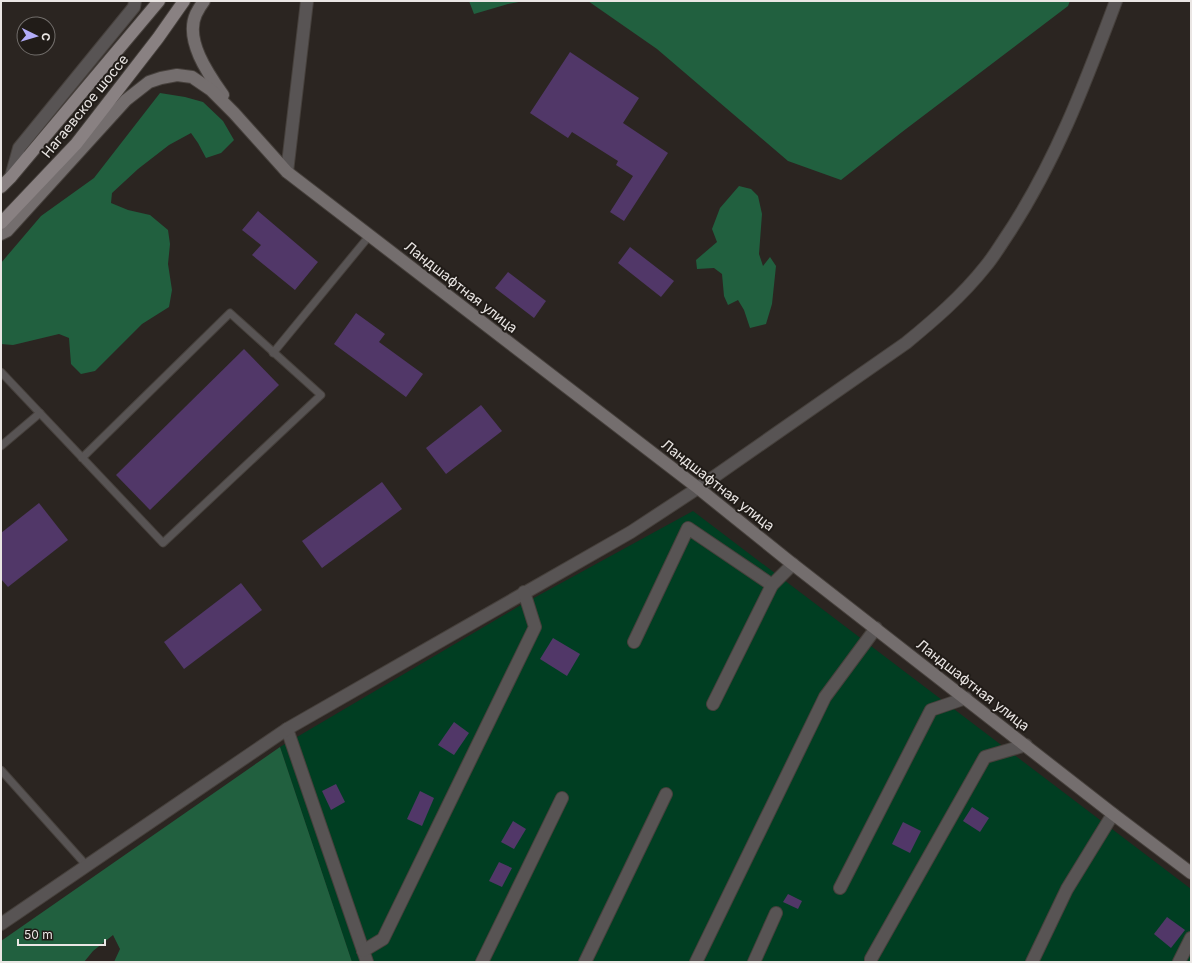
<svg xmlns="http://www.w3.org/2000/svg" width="1192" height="963" viewBox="0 0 1192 963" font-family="Inter,sans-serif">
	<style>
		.green { fill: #003e22 }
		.forest { fill: #21603f }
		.building { fill: #513768 }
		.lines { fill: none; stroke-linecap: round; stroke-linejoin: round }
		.lane-casing { stroke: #46403c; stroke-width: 9 }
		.street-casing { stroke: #46403c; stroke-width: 14 }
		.secondary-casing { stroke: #46403c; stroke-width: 14 }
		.primary-casing { stroke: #46403c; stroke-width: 14 }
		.lane { stroke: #585454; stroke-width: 7 }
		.street { stroke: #585454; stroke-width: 12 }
		.secondary { stroke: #746e6e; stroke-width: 12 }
		.primary { stroke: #898182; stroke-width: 12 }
		.labels { text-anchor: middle; stroke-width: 4; stroke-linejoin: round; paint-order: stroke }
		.street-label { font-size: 14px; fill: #eae6e4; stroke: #211c18 }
	</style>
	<rect width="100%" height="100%" fill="#2b2521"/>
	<!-- green -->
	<path class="green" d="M 693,511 L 1191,889 L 1191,962 L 352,962 L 280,747 L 521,605 Z"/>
	<!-- forest -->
	<g class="forest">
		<path d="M 469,1 L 524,1 L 508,4 L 474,14 Z"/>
		<path d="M 588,1 L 1070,1 L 1068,6 L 902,132 L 841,180 L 788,161 L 657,49 Z"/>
		<path d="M 160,93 L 185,97 L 203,102 L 223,121 L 234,140 L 221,153 L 206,158 L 198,143 L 191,133 L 169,145 L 138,169 L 112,193 L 111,203 L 128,210 L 150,215 L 168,230 L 170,244 L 168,264 L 172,290 L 169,307 L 142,324 L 95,371 L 81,374 L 71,364 L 69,338 L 59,334 L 13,345 L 1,344 L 1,263 L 41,216 L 94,178 Z"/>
		<path d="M 739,186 L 751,189 L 758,196 L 762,214 L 759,254 L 763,266 L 770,257 L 776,266 L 772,304 L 766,324 L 750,328 L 744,310 L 738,300 L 728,305 L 724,296 L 722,274 L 714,268 L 697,269 L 696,260 L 717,242 L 712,229 L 720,208 Z"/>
		<path d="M 280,747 L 352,962 L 114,962 L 120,949 L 113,935 L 93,951 L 84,962 L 1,962 L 1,941 Z"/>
	</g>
	<!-- building -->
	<g class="building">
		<path d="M 570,52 L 639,98 L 623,123 L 668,153 L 624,221 L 610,212 L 633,176 L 616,165 L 618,161 L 572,132 L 568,138 L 530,113 Z"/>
		<path d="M 258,211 L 318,262 L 295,290 L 252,255 L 261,245 L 242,230 Z"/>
		<path d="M 630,247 L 674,281 L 661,297 L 618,263 Z"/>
		<path d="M 508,272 L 546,301 L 534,318 L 495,288 Z"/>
		<path d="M 356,313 L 385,334 L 379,342 L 423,374 L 406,397 L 334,344 Z"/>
		<path d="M 244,349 L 279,385 L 150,510 L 116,475 Z"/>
		<path d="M 481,405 L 502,431 L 446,474 L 426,448 Z"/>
		<path d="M 382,482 L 402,509 L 322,568 L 302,541 Z"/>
		<path d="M 39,503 L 68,540 L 8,587 L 1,579 L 1,533 Z"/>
		<path d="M 241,583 L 262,610 L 184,669 L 164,642 Z"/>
		<path d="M 553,638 L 580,654 L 567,676 L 540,659 Z"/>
		<path d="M 454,722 L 469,733 L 454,755 L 438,745 Z"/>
		<path d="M 336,784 L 345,802 L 331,810 L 322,791 Z"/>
		<path d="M 420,791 L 434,798 L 422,826 L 407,819 Z"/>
		<path d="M 972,807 L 989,818 L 980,832 L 963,821 Z"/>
		<path d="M 513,821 L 526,829 L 514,849 L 501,842 Z"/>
		<path d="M 903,822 L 921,831 L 910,853 L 892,844 Z"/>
		<path d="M 499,862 L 512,868 L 502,887 L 489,881 Z"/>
		<path d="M 788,894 L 802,901 L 798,909 L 783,902 Z"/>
		<path d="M 1167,917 L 1185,930 L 1171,948 L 1154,934 Z"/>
	</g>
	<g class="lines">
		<defs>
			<g id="lane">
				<path d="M 273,353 L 370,235"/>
				<path d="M 1,372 C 55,429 109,486 163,543 L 321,395 L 230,313 L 82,458"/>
				<path d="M 1,446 L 40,413"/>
				<path d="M 1,770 L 87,866"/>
			</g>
			<g id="street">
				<path d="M 287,172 L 307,1"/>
				<path d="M 11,177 L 19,148 L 134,7 L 135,1"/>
				<path d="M 634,642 L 688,528 L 772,585"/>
				<path d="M 713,704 L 772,585 L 793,564"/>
				<path d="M 287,729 L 367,962"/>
				<path d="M 840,888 L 931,710 L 966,698"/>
				<path d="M 1,924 L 287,729 L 631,532 L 698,488 L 906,343 C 934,320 962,296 985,267 C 992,259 998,249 1004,240 C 1054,166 1085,84 1116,1"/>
				<path d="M 363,951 L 383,939 L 535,627 L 524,592"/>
				<path d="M 482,962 L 562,798"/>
				<path d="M 585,962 L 666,794"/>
				<path d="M 696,962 L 825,697 L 876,628"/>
				<path d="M 754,962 L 776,913"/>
				<path d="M 871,962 L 871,959 L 985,757 L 1026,745"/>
				<path d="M 1032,962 L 1067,889 L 1113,814"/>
				<path d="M 1179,962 L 1191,938"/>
			</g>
			<g id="secondary">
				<path d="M 204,1 C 201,5 198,10 196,14 C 184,40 209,75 223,95"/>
				<path d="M 1,234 L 7,231 L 126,100 L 149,82 L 161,78 L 177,75 L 192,77 L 211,90 L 234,113 L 287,172 L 698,488 L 790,562 L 1113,814 L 1191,873"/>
			</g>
			<g id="primary">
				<path d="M 1,187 L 11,177 L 159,1"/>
				<path d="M 1,223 L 76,144 L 158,38 L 184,1"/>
			</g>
		</defs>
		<!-- lane casing -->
		<use href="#lane" class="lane-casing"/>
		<!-- street casing -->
		<use href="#street" class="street-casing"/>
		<!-- secondary casing -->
		<use href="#secondary" class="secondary-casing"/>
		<!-- primary casing -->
		<use href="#primary" class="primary-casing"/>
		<!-- lane -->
		<use href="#lane" class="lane"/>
		<!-- street -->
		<use href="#street" class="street"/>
		<!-- secondary -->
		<use href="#secondary" class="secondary"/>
		<!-- primary -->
		<use href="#primary" class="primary"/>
	</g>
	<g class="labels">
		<!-- street labels -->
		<g class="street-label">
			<text transform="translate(85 106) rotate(-51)" y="5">Нагаевское шоссе</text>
			<text transform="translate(461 287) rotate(38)" y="5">Ландшафтная улица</text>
			<text transform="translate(718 485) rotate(38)" y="5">Ландшафтная улица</text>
			<text transform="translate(973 685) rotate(38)" y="5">Ландшафтная улица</text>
		</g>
	</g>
	<!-- border -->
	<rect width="1192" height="963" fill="none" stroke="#eae6e4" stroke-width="4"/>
	<!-- north arrow -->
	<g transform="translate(36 36) rotate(95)"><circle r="19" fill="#211c18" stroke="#716d6a"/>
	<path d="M0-3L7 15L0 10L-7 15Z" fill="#b3adf9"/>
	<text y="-6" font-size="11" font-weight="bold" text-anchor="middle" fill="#eae6e4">С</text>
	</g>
	<!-- scale -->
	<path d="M18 939v6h87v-6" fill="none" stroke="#eae6e4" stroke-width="2"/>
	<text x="24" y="939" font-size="12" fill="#eae6e4" stroke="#211c18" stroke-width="3" paint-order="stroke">50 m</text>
</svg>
